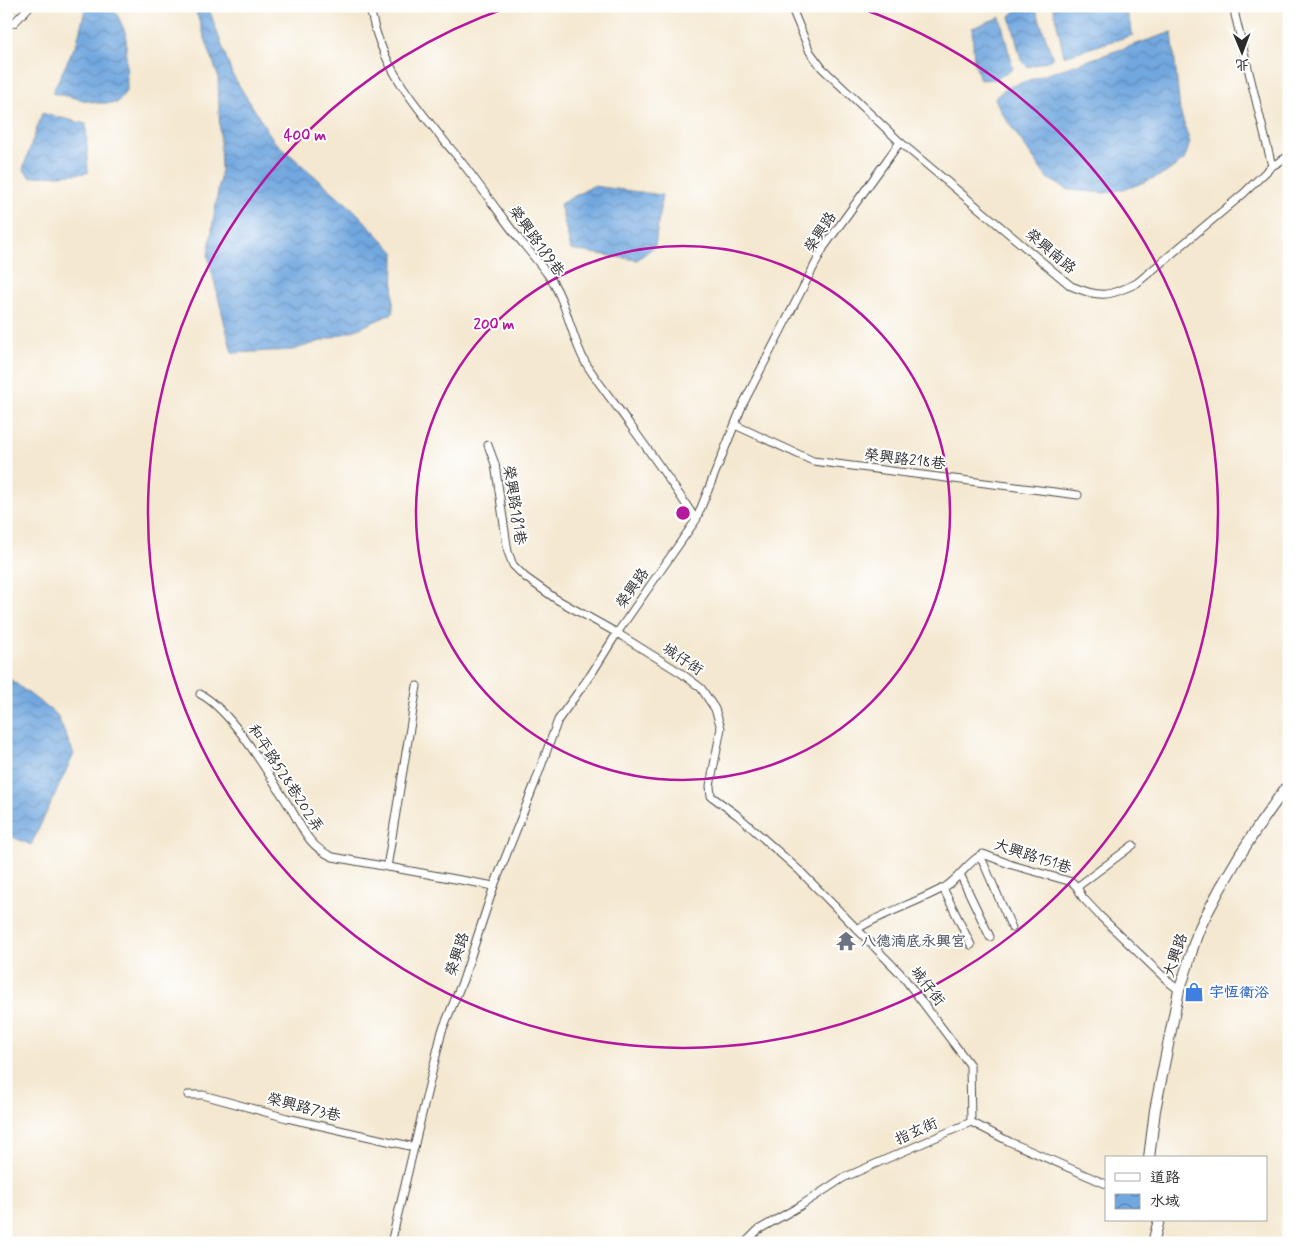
<svg xmlns="http://www.w3.org/2000/svg" width="1295" height="1249" viewBox="0 0 1295 1249" font-family="Mynerve,'LXGW WenKai TC',sans-serif">
	<style>
		.water { fill: url(#water-waves); stroke: #4e6985 }
		.lines { fill: none; stroke-linecap: round; stroke-linejoin: round }
		.street-casing { stroke: #494744; stroke-width: 9 }
		.secondary-casing { stroke: #494744; stroke-width: 12 }
		.street { stroke: #fff; stroke-width: 7 }
		.secondary { stroke: #fff; stroke-width: 10 }
		.ring { fill: none; stroke: #b5179e; stroke-width: 2.5 }
		.labels { text-anchor: middle; stroke-width: 4; stroke-linejoin: round; paint-order: stroke }
		.street-label { font-size: 15px; fill: #2b2b2b; stroke: #fff }
		.worship-label { font-size: 15px; font-weight: bold; fill: #5b616d; stroke: #fff; text-anchor: start }
		.shop-label { font-size: 15px; font-weight: bold; fill: #366cbe; stroke: #fff; text-anchor: start }
		.centre { fill: #b5179e; stroke: #fff; stroke-width: 2.5 }
		.ring-label { font-size: 15px; text-anchor: middle; font-weight: bold; fill: #b5179e; stroke: #fff; stroke-width: 4; stroke-linejoin: round; paint-order: stroke }
	</style>
	<defs>
		<pattern id="water-waves" width="16" height="10" patternUnits="userSpaceOnUse" patternTransform="scale(1.25)"><rect width="16" height="10" fill="#71a7df"/><path d="M0 5q4-4 8 0t8 0" fill="none" stroke="#5d88b5"/></pattern>
	</defs>
	<rect width="100%" height="100%" fill="#fff"/>
	<filter id="ink" filterUnits="userSpaceOnUse"><feTurbulence type="fractalNoise" baseFrequency=".02" numOctaves="2"/><feDisplacementMap in="SourceGraphic" scale="10" xChannelSelector="R" yChannelSelector="G"/><feConvolveMatrix kernelMatrix="1 2 1 2 8 2 1 2 1" color-interpolation-filters="sRGB"/></filter>
	<filter id="wash" filterUnits="userSpaceOnUse"><feTurbulence type="fractalNoise" baseFrequency=".0096" numOctaves="4" result="noise"/><feDisplacementMap in="SourceGraphic" scale="20" xChannelSelector="R" yChannelSelector="G"/><feGaussianBlur stdDeviation="1.12" result="paint"/><feColorMatrix in="noise" values="0 0 0 0 0 0 0 0 0 0 0 0 0 0 0 0 0 1.4 0 .05"/><feComposite in="paint" operator="in"/></filter>
	<g filter="url(#wash)">
		<rect width="100%" height="100%" fill="#f4e8d0"/>
		<!-- water -->
		<g class="water">
			<path d="M 86,6 L 110,6 L 117,14 L 126,34 L 127,90 L 117,103 L 98,103 L 52,93 L 77,42 Z"/>
			<path d="M 194,6 L 208,6 L 232,74 L 274,141 L 355,211 L 394,252 L 393,313 L 358,329 L 293,350 L 232,353 L 208,256 L 221,171 L 218,76 Z"/>
			<path d="M 1053,6 L 1125,6 L 1133,35 L 1064,56 Z"/>
			<path d="M 1028,10 L 1037,12 L 1053,59 L 1028,67 L 1021,60 L 1010,16 L 1015,11 Z"/>
			<path d="M 1000,17 L 1013,69 L 996,79 L 980,80 L 974,61 L 972,28 Z"/>
			<path d="M 1172,32 L 1180,111 L 1190,143 L 1184,160 L 1164,174 L 1132,187 L 1106,193 L 1069,190 L 1047,178 L 1001,112 L 995,98 L 1006,88 Z"/>
			<path d="M 42,113 L 86,124 L 88,173 L 30,177 L 23,169 Z"/>
			<path d="M 593,186 L 662,195 L 655,246 L 637,260 L 571,250 L 560,204 Z"/>
			<path d="M 6,676 L 57,715 L 74,754 L 31,845 L 6,834 Z"/>
		</g>
	</g>
	<g filter="url(#ink)">
		<g class="lines">
			<defs>
				<g id="street">
					<path d="M 370,6 C 379,66 419,110 456,155 C 473,176 489,199 506,222 C 519,240 535,257 548,275 C 567,301 570,334 585,362 C 596,380 608,395 620,411 C 646,447 672,482 696,520"/>
					<path d="M 791,6 L 810,52 L 822,68 L 900,142 L 1071,286 C 1100,298 1108,297 1137,283 L 1243,194 L 1272,166 L 1289,156"/>
					<path d="M 1235,6 L 1235,15 L 1272,166"/>
					<path d="M 6,25 L 14,23 L 30,6"/>
					<path d="M 735,425 L 813,461 L 1078,495"/>
					<path d="M 488,445 L 495,464 L 508,552 L 513,565 L 525,577 L 556,599 L 617,633 L 681,673 L 701,688 L 715,709 L 721,728 L 710,786 L 711,796 L 737,815 L 800,871 L 901,974 L 970,1065 L 971,1122"/>
					<path d="M 200,694 C 233,711 270,777 291,809 C 303,829 309,847 333,857 L 494,886"/>
					<path d="M 980,855 L 1012,928"/>
					<path d="M 387,867 L 417,686"/>
					<path d="M 960,874 L 990,937"/>
					<path d="M 1077,887 L 1133,845"/>
					<path d="M 943,888 L 971,945"/>
					<path d="M 857,929 C 885,912 916,903 945,887 C 960,878 968,861 983,854 L 1012,865 L 1072,882 L 1077,887 L 1083,898 L 1100,916 L 1171,984 L 1179,990"/>
					<path d="M 188,1095 L 203,1095 L 287,1118 L 414,1147"/>
					<path d="M 391,1243 L 442,1031 L 463,980 L 494,886 L 535,783 L 558,720 L 592,673 L 617,633 L 696,520 L 743,404 L 824,247 L 900,142"/>
					<path d="M 745,1243 L 758,1230 L 800,1206 L 843,1178 L 971,1122 L 1010,1142 L 1106,1184"/>
				</g>
				<g id="secondary">
					<path d="M 1149,1158 L 1155,1110 L 1179,990 C 1189,967 1192,942 1203,921 C 1226,875 1258,824 1289,784"/>
					<path d="M 1153,1243 L 1159,1220"/>
				</g>
			</defs>
			<!-- street casing -->
			<use href="#street" class="street-casing"/>
			<!-- secondary casing -->
			<use href="#secondary" class="secondary-casing"/>
			<!-- street -->
			<use href="#street" class="street"/>
			<!-- secondary -->
			<use href="#secondary" class="secondary"/>
		</g>
	</g>
	<!-- distance rings -->
	<g class="ring">
		<circle cx="683" cy="513" r="267"/>
		<path d="M857 7A535 535 0 1 1 509 7"/>
	</g>
	<!-- icons -->
	<defs>
		<symbol id="temple-bare" viewBox="-9 -9 18 18"><path d="M0-6L5-2H3V0L6.5 2.5H4V6H1.5V3h-3V6H-4V2.5H-6.5L-3 0V-2H-5Z" fill="#6b7280" stroke="#fff" stroke-width="2.5" paint-order="stroke"/></symbol>
		<symbol id="shop-bare" viewBox="-9 -9 18 18"><path d="M-5-2.5h2.3a2.7 3.5 0 0 1 5.4 0H5L5.5 6h-11ZM-1.5-2.5h3a1.5 2.3 0 0 0-3 0Z" fill="#3f7fe0" stroke="#fff" stroke-width="2.5" paint-order="stroke"/></symbol>
	</defs>
	<g fill-rule="evenodd">
		<use href="#temple-bare" x="832" y="927" width="28" height="28"/>
		<use href="#shop-bare" x="1180" y="978" width="28" height="28"/>
	</g>
	<g class="labels">
		<!-- street labels -->
		<g class="street-label">
			<text transform="translate(820 232) rotate(-57)" y="5">榮興路</text>
			<text transform="translate(537 241) rotate(54)" y="5">榮興路189巷</text>
			<text transform="translate(1051 251) rotate(40)" y="5">榮興南路</text>
			<text transform="translate(905 459) rotate(7)" y="5">榮興路218巷</text>
			<text transform="translate(515 505) rotate(81)" y="5">榮興路181巷</text>
			<text transform="translate(632 588) rotate(-55)" y="5">榮興路</text>
			<text transform="translate(683 659) rotate(34)" y="5">城仔街</text>
			<text transform="translate(286 778) rotate(57)" y="5">和平路528巷202弄</text>
			<text transform="translate(1033 856) rotate(18)" y="5">大興路151巷</text>
			<text transform="translate(457 954) rotate(-72)" y="5">榮興路</text>
			<text transform="translate(1175 955) rotate(-71)" y="5">大興路</text>
			<text transform="translate(928 986) rotate(52)" y="5">城仔街</text>
			<text transform="translate(304 1107) rotate(14)" y="5">榮興路73巷</text>
			<text transform="translate(916 1131) rotate(-24)" y="5">指玄街</text>
		</g>
		<!-- worship labels -->
		<g class="worship-label">
			<text x="861" y="946">八德湳底永興宮</text>
		</g>
		<!-- shop labels -->
		<g class="shop-label">
			<text x="1209" y="997">宇恆衛浴</text>
		</g>
	</g>
	<circle cx="683" cy="513" r="8" class="centre"/>
	<g class="ring-label">
		<text x="305" y="140">400 m</text>
		<text x="494" y="329">200 m</text>
	</g>
	<!-- margin -->
	<rect width="1295" height="1249" fill="none" stroke="#fff" stroke-width="25"/>
	<!-- legend -->
	<rect x="1105" y="1156" width="162" height="65" fill="#ffffff" stroke="#aaaaaa"/>
	<rect x="1115" y="1173" width="25" height="8" fill="#ffffff" stroke="#aaaaaa"/>
	<text x="1150" y="1182" font-size="15" fill="#2b2b2b">道路</text>
	<rect x="1115" y="1194" width="25" height="15" fill="url(#water-waves)" stroke="#aaaaaa"/>
	<text x="1150" y="1206" font-size="15" fill="#2b2b2b">水域</text>
	<!-- north arrow -->
	<g transform="translate(1242 52) rotate(179)" stroke="#ffffff" stroke-width="4" paint-order="stroke">
	<path d="M0-4L9 19L0 12L-9 19Z" fill="#2b2b2b"/>
	<text y="-8" font-size="14" font-weight="bold" text-anchor="middle" fill="#2b2b2b">北</text>
	</g>
</svg>
